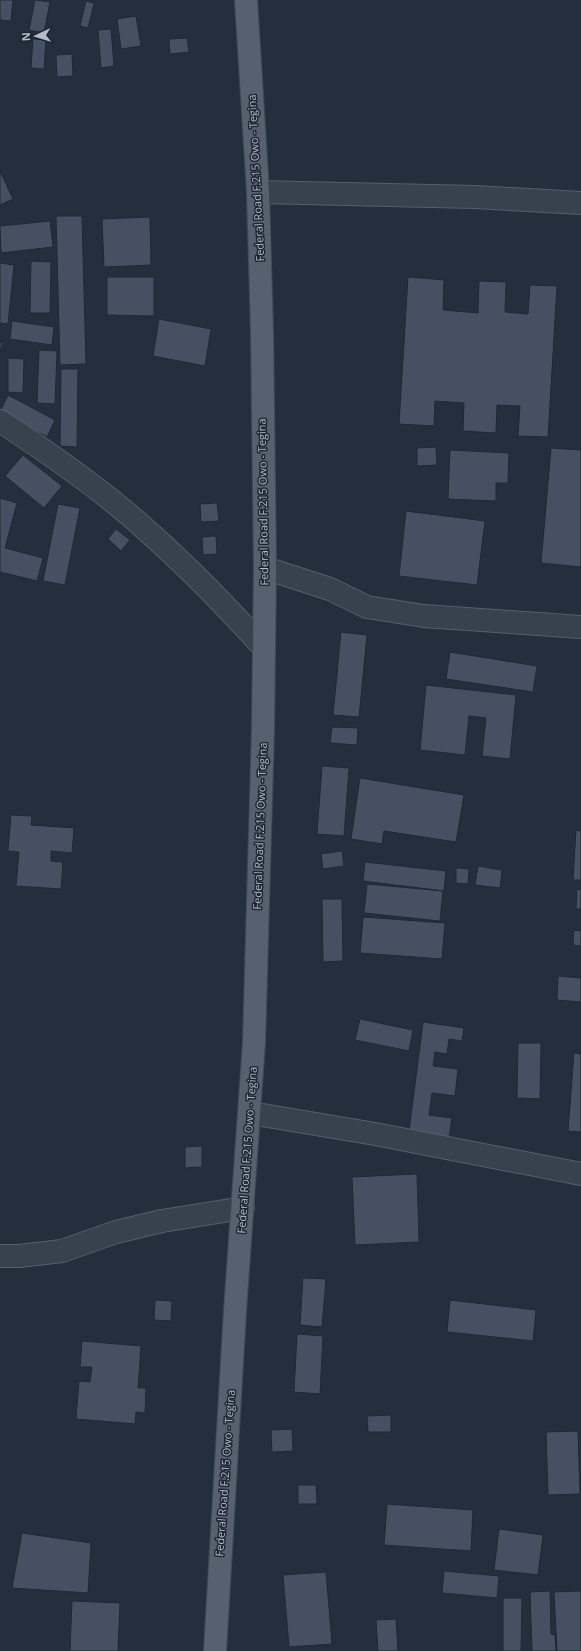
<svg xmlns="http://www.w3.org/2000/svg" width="581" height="1651" viewBox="0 0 581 1651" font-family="'Open Sans',sans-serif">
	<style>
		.building { fill: #455162; stroke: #1f2835 }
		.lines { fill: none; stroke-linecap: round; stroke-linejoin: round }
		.street-casing { stroke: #565f6c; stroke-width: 24 }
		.primary-casing { stroke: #414a57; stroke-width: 24 }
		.street { stroke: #38414e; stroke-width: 22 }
		.primary { stroke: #56606e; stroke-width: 22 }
		.labels { text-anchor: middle; stroke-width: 3; stroke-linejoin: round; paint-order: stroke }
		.street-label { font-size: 11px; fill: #b4bcc9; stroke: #1d2633 }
	</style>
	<rect width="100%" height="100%" fill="#242f3e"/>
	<!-- building -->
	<g class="building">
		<path d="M 0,0 L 13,0 L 11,21 L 0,20 Z"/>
		<path d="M 35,0 L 50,2 L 44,33 L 29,30 Z"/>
		<path d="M 86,1 L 94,3 L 88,28 L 80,26 Z"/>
		<path d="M 136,16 L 141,46 L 121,49 L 117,19 Z"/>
		<path d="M 111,29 L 114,66 L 101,68 L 98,30 Z"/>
		<path d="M 187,38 L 189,52 L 170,54 L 169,39 Z"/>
		<path d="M 33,39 L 46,40 L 44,69 L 31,68 Z"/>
		<path d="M 72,54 L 73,76 L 57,77 L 56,55 Z"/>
		<path d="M 0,171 L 13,199 L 0,205 Z"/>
		<path d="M 56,216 L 82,216 L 86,364 L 60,365 Z"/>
		<path d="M 150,217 L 151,265 L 104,267 L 102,219 Z"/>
		<path d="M 50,221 L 53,247 L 1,253 L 0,226 Z"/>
		<path d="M 31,261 L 51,262 L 50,313 L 30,313 Z"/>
		<path d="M 0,263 L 14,265 L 8,324 L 0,323 Z"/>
		<path d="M 107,277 L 154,277 L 154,316 L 107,315 Z"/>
		<path d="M 408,277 L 444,280 L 443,310 L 478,313 L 479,281 L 506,282 L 505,312 L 528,314 L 530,285 L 557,286 L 548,437 L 518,436 L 520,406 L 497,405 L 496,433 L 463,431 L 464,403 L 435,401 L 434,426 L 399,424 Z"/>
		<path d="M 159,319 L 211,329 L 205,366 L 153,356 Z"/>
		<path d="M 12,321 L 54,327 L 52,345 L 10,339 Z"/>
		<path d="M 0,342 L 3,343 L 0,352 Z"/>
		<path d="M 39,350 L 57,351 L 55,404 L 37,403 Z"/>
		<path d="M 8,358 L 24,359 L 23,393 L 8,392 Z"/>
		<path d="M 61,369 L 78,369 L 77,447 L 60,446 Z"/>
		<path d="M 8,395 L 55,420 L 47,437 L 0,412 Z"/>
		<path d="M 436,447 L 437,465 L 417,466 L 417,448 Z"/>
		<path d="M 551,448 L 581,450 L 581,567 L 541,563 Z"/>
		<path d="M 450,450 L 509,453 L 508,483 L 496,483 L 496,501 L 448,499 Z"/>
		<path d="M 23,455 L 62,486 L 44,508 L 5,476 Z"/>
		<path d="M 0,498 L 17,503 L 5,548 L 43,558 L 37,581 L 0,572 Z"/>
		<path d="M 217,503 L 219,521 L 201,522 L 200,504 Z"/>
		<path d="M 58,504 L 80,508 L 65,585 L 43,581 Z"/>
		<path d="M 406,511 L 485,521 L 477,585 L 399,576 Z"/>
		<path d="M 116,529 L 130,540 L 121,551 L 108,539 Z"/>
		<path d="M 216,536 L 217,554 L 203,555 L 202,537 Z"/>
		<path d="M 341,632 L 367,635 L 359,717 L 333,715 Z"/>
		<path d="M 450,652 L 537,666 L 533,692 L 446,679 Z"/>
		<path d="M 426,685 L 516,695 L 510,759 L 482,756 L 486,718 L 469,716 L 465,755 L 420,750 Z"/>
		<path d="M 332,727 L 358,728 L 357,745 L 330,743 Z"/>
		<path d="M 322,766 L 349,768 L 344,836 L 317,834 Z"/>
		<path d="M 360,778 L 464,795 L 456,842 L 384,831 L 382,844 L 351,839 Z"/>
		<path d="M 11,815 L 32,816 L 31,825 L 74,828 L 72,853 L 51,851 L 51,861 L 63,862 L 61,889 L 16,886 L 19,852 L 8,851 Z"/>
		<path d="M 576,830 L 581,831 L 581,880 L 573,880 Z"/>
		<path d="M 342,851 L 344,866 L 323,869 L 321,854 Z"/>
		<path d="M 365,862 L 446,871 L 444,891 L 363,881 Z"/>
		<path d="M 478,866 L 502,870 L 500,888 L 475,885 Z"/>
		<path d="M 456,868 L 469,869 L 468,884 L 456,883 Z"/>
		<path d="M 367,884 L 443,891 L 440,921 L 364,913 Z"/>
		<path d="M 577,889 L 581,890 L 581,909 L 576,909 Z"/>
		<path d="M 322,899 L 342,899 L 343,961 L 323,962 Z"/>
		<path d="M 363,917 L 445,923 L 442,959 L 360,953 Z"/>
		<path d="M 574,930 L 581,931 L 581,946 L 573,945 Z"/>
		<path d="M 558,976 L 581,978 L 581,1002 L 557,1000 Z"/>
		<path d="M 360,1019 L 413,1030 L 409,1051 L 355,1040 Z"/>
		<path d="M 423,1022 L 464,1028 L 462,1041 L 449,1039 L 447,1054 L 435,1052 L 433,1066 L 458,1069 L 455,1096 L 432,1093 L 429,1115 L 452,1118 L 449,1137 L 409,1131 Z"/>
		<path d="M 518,1043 L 541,1043 L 540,1099 L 517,1098 Z"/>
		<path d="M 574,1053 L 581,1054 L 581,1132 L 568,1131 Z"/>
		<path d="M 202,1146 L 202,1167 L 185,1168 L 185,1147 Z"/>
		<path d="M 417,1174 L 419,1242 L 355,1245 L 352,1177 Z"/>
		<path d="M 303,1278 L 326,1279 L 322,1327 L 300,1325 Z"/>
		<path d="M 155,1300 L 172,1301 L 171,1321 L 154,1320 Z"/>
		<path d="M 450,1300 L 536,1310 L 533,1341 L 447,1332 Z"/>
		<path d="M 297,1334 L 323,1336 L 320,1394 L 294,1392 Z"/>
		<path d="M 82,1341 L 141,1346 L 138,1388 L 146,1388 L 145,1413 L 136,1412 L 135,1424 L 76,1419 L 79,1381 L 90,1382 L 92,1367 L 80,1367 Z"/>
		<path d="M 391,1415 L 391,1432 L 368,1432 L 367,1416 Z"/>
		<path d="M 292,1429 L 293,1451 L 272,1452 L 271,1430 Z"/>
		<path d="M 578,1431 L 580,1494 L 548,1495 L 546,1432 Z"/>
		<path d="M 298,1485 L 316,1485 L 317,1504 L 298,1504 Z"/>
		<path d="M 387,1504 L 473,1510 L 471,1551 L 384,1545 Z"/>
		<path d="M 499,1529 L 543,1535 L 538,1575 L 494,1570 Z"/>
		<path d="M 22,1533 L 91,1543 L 88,1593 L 12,1588 Z"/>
		<path d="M 444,1571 L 499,1576 L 497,1598 L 442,1593 Z"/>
		<path d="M 326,1572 L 332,1644 L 289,1647 L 283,1575 Z"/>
		<path d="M 550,1591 L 551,1634 L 555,1635 L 556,1651 L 532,1651 L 530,1592 Z"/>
		<path d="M 581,1591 L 581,1651 L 557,1651 L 554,1592 Z"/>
		<path d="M 503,1598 L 522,1598 L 521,1651 L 503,1651 Z"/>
		<path d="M 72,1601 L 120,1603 L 118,1651 L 70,1651 Z"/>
		<path d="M 396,1619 L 398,1651 L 378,1651 L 376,1620 Z"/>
	</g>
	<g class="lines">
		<defs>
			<g id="street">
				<path d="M 258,192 L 475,197 L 581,203"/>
				<path d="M 0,421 C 49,453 100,488 144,528 C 186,565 226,606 264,648"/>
				<path d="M 265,568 L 330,589 L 367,607 L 424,616 L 581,627"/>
				<path d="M 250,1113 L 375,1134 L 581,1174"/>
				<path d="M 0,1256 L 19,1256 L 62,1251 L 116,1232 L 162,1221 L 243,1208"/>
			</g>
			<path id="primary" d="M 215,1651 L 235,1311 L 254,1042 L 263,729 L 265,568 L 262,332 L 258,192 L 246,0"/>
		</defs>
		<!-- street casing -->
		<use href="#street" class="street-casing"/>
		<!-- primary casing -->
		<use href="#primary" class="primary-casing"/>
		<!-- street -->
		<use href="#street" class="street"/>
		<!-- primary -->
		<use href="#primary" class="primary"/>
	</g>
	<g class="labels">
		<!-- street labels -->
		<g class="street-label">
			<text transform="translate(256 178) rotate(-93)" y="4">Federal Road F.215 Owo - Tegina</text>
			<text transform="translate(263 502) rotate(-91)" y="4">Federal Road F.215 Owo - Tegina</text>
			<text transform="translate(260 826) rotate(-88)" y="4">Federal Road F.215 Owo - Tegina</text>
			<text transform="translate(247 1150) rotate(-86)" y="4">Federal Road F.215 Owo - Tegina</text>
			<text transform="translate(225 1473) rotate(-86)" y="4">Federal Road F.215 Owo - Tegina</text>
		</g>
	</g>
	<!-- north arrow -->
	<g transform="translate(36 36) rotate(266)" stroke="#1d2633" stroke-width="3" paint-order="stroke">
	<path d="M0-3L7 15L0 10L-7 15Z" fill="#b4bcc9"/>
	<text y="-6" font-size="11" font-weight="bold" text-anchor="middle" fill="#b4bcc9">N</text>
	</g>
</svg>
